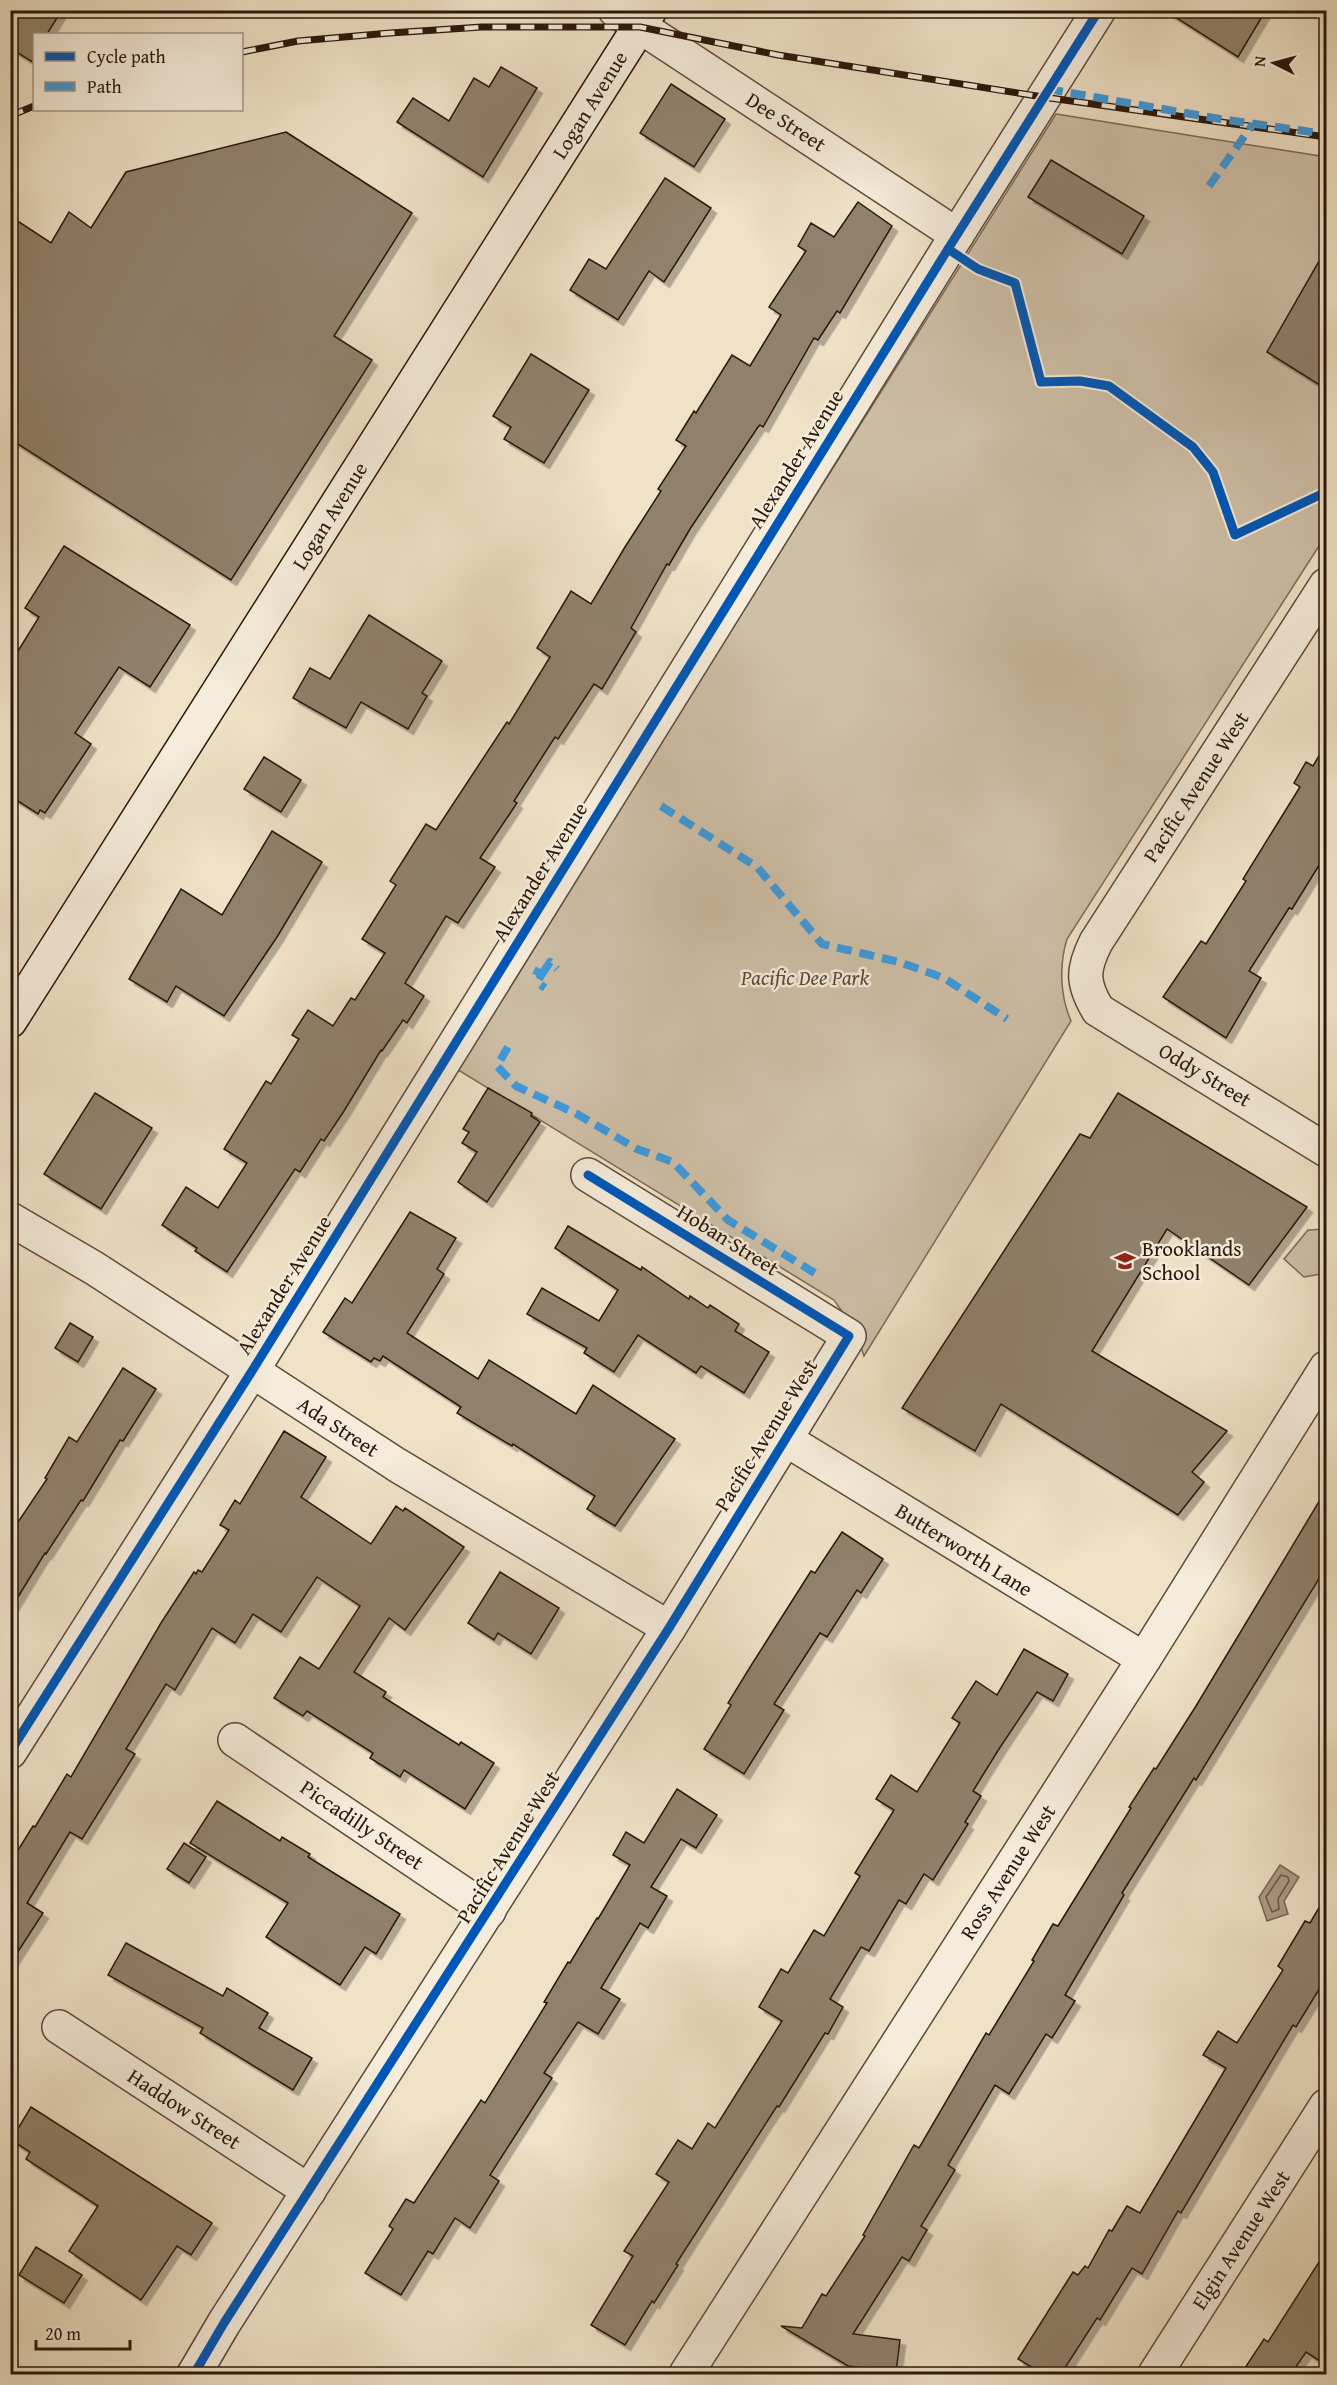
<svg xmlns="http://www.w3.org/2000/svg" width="1337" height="2385" viewBox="0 0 1337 2385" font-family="'Gentium Book Plus',serif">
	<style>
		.green { fill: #cebfa7; stroke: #7c6b58; stroke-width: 1.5 }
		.water { fill: #ad9d87; stroke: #796755; stroke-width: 1.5 }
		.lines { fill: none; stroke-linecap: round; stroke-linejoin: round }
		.shore { stroke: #6c5a48; stroke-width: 1.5 }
		.building { fill: #91816c; stroke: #2a170a; stroke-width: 1.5; filter: url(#shadow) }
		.minor-casing { stroke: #5c4a39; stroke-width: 36 }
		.secondary-casing { stroke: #2a170a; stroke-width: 36 }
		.minor { stroke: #f5ecdb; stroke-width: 33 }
		.secondary { stroke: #f5ecdb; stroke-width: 33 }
		.rail-casing { stroke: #2a170a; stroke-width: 7 }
		.rail { stroke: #f5ecdb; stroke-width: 4.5; stroke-dasharray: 14; stroke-linecap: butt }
		.quiet { stroke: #3d9ade; stroke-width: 8; stroke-dasharray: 15 8; stroke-linecap: butt }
		.cycleway-casing { stroke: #f5ecdb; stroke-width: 13 }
		.cycleway { stroke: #0057b8; stroke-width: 9 }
		.labels { text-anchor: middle; stroke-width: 5; stroke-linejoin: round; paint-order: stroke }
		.street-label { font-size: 21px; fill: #2a170a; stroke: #f5ecdb }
		.park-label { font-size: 21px; font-style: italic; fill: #5b4939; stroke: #f5ecdb }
		.poi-label { font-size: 21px; fill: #2a170a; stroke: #f5ecdb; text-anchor: start }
	</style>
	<defs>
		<filter id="shadow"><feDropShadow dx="5.5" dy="5.5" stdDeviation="0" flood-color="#0004"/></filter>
	</defs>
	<rect width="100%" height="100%" fill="#f0e2c7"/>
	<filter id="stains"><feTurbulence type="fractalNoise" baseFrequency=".00333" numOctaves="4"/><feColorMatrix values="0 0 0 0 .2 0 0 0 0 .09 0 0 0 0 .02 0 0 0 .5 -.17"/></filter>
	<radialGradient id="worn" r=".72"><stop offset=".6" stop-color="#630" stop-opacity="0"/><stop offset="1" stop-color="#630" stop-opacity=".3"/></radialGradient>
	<!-- green -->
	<g class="green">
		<path d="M 1056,114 L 1326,157 L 1326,535 L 1067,939 C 1059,965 1060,996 1071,1021 L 864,1356 L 855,1330 L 834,1300 L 455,1068 Z"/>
		<path d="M 1326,1229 L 1326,1273 L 1304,1277 L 1284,1259 L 1308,1230 Z"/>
	</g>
	<!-- water -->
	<path class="water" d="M 1280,1865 L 1299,1877 L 1284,1901 L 1288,1914 L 1267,1921 L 1259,1897 Z"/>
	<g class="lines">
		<!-- shore -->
		<path class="shore" d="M 1281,1875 L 1288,1877 L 1289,1881 L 1278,1899 L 1279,1909 L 1272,1912 L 1266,1897 Z"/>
	</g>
	<!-- building -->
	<g class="building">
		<path d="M 10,10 L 62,10 L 47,34 L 34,34 L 34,63 L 10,48 Z"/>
		<path d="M 1164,10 L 1266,10 L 1238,57 Z"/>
		<path d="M 501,67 L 537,88 L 483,177 L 397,122 L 413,98 L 449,121 L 474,78 L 489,87 Z"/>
		<path d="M 671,84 L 725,119 L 694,167 L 640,133 Z"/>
		<path d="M 286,132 L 412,213 L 334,336 L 372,360 L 231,580 L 10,439 L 10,216 L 51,243 L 69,212 L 91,228 L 126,172 Z"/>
		<path d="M 1051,160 L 1144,216 L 1122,254 L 1028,197 Z"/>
		<path d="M 665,178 L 711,208 L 664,282 L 649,271 L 618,320 L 570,290 L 589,259 L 606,269 Z"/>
		<path d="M 858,202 L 892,226 L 840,313 L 837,311 L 818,340 L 814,338 L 763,427 L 760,425 L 758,427 L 690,529 L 669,565 L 667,564 L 631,628 L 636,632 L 602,689 L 594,684 L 558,739 L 555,737 L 514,801 L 517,803 L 480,858 L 495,867 L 458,923 L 446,916 L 405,983 L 424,996 L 407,1023 L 403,1020 L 382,1051 L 381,1050 L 344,1111 L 324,1141 L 321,1139 L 300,1172 L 295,1169 L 227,1272 L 195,1251 L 197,1248 L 162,1225 L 186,1187 L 218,1208 L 247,1163 L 224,1149 L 266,1081 L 271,1084 L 299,1039 L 292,1035 L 308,1010 L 333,1026 L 351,998 L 355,1000 L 385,953 L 362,939 L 396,885 L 390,881 L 426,824 L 436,830 L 507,722 L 509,724 L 550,657 L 537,648 L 571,591 L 591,604 L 625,547 L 661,491 L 658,489 L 686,446 L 676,440 L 694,411 L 696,413 L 732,355 L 750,366 L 781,315 L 769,307 L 806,251 L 798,246 L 811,223 L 834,237 Z"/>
		<path d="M 1326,249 L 1326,389 L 1267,352 Z"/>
		<path d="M 531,354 L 589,390 L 544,463 L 504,439 L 511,427 L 493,416 Z"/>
		<path d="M 64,546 L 190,625 L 150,687 L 119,667 L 75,733 L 91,744 L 45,813 L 40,810 L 38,814 L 10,796 L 10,664 L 39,617 L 25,608 Z"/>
		<path d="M 369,615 L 442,661 L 422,693 L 427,696 L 408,729 L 361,702 L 346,728 L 293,698 L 310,668 L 330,679 Z"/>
		<path d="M 1326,744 L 1326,854 L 1292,909 L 1289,908 L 1249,971 L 1261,978 L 1226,1038 L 1163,997 L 1201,941 L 1206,944 L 1246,881 L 1243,879 L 1300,787 L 1294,783 L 1306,762 L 1313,766 Z"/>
		<path d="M 264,757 L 301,780 L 281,812 L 244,789 Z"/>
		<path d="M 272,831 L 322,862 L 277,937 L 224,1016 L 176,986 L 167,1002 L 129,979 L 181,889 L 222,915 Z"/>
		<path d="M 488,1088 L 532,1113 L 531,1116 L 540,1122 L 487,1202 L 458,1182 L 477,1152 L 462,1143 L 469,1132 L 463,1129 Z"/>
		<path d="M 95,1093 L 152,1128 L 101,1209 L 44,1174 Z"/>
		<path d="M 1118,1093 L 1307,1207 L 1249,1285 L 1167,1229 L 1092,1351 L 1227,1431 L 1192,1472 L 1204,1482 L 1178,1515 L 1001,1404 L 975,1451 L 902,1408 L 1080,1134 L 1090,1138 Z"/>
		<path d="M 410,1212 L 456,1238 L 437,1269 L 444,1274 L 407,1333 L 478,1379 L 489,1360 L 576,1414 L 593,1385 L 675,1439 L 615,1526 L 587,1509 L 595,1496 L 513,1444 L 512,1446 L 457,1413 L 461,1407 L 383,1356 L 380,1361 L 374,1358 L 371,1362 L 323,1332 L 345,1298 L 352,1303 Z"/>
		<path d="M 568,1226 L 641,1270 L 642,1267 L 689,1299 L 690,1296 L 708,1308 L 710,1305 L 739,1324 L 735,1331 L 769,1352 L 744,1393 L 701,1366 L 696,1373 L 638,1335 L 614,1372 L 584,1353 L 587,1348 L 527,1314 L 542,1288 L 599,1321 L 618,1290 L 555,1248 Z"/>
		<path d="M 70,1323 L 93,1337 L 78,1362 L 55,1348 Z"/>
		<path d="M 123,1368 L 156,1389 L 123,1441 L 120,1440 L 83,1501 L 81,1500 L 46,1554 L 45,1553 L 10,1610 L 10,1534 L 47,1479 L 45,1478 L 69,1437 L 77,1442 Z"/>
		<path d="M 284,1431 L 326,1457 L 301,1497 L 371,1544 L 396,1506 L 403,1511 L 405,1508 L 464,1547 L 405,1630 L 389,1618 L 354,1672 L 386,1692 L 383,1697 L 459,1745 L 461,1742 L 494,1763 L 465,1809 L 404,1770 L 400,1777 L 370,1758 L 373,1753 L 307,1711 L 303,1716 L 274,1698 L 300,1657 L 319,1669 L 360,1606 L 317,1577 L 281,1632 L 253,1614 L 235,1643 L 212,1628 L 175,1690 L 166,1684 L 126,1749 L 135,1754 L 82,1839 L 70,1832 L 27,1903 L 43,1913 L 10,1964 L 10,1863 L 33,1826 L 35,1827 L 67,1774 L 71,1777 L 161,1623 L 194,1572 L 196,1574 L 198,1570 L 202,1572 L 229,1530 L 220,1525 L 235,1500 L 240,1504 Z"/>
		<path d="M 1326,1490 L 1326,1564 L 1317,1582 L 1196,1780 L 1194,1778 L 1122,1893 L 1124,1895 L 1065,1995 L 1075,2001 L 1052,2038 L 1046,2034 L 1009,2094 L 995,2085 L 948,2165 L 955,2170 L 921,2226 L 927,2230 L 909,2261 L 902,2257 L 853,2334 L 900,2340 L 896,2372 L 848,2366 L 781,2326 L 802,2328 L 822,2294 L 826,2296 L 865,2236 L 863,2235 L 914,2145 L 919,2148 L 986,2033 L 989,2035 L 1034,1961 L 1032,1960 L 1053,1924 L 1058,1926 L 1131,1808 L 1129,1807 L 1154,1768 L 1156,1769 L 1196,1706 Z"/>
		<path d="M 842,1532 L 883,1559 L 861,1593 L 857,1590 L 827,1637 L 820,1633 L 774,1704 L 784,1710 L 744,1774 L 704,1749 L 731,1705 L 728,1703 L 752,1664 L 811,1571 L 815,1573 Z"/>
		<path d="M 500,1572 L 559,1608 L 531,1654 L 498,1633 L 494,1640 L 468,1623 Z"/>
		<path d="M 1024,1649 L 1068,1674 L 1053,1701 L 1037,1692 L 999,1749 L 973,1791 L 981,1796 L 965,1822 L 968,1824 L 933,1880 L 924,1874 L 906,1904 L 899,1900 L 869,1951 L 861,1947 L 830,1999 L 843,2007 L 828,2034 L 825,2033 L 779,2107 L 777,2106 L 676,2264 L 678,2265 L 654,2303 L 652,2301 L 625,2345 L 591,2325 L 633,2256 L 624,2251 L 669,2182 L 656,2174 L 678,2140 L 692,2149 L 708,2123 L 715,2128 L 782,2021 L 759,2007 L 781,1969 L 788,1973 L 814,1930 L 824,1936 L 860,1876 L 855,1873 L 894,1810 L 876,1799 L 891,1775 L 917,1792 L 960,1723 L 952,1718 L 976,1681 L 997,1695 Z"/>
		<path d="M 677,1789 L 717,1815 L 696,1848 L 681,1839 L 651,1887 L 667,1896 L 648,1928 L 640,1923 L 601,1988 L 620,1999 L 598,2034 L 578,2022 L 544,2073 L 552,2078 L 490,2175 L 499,2181 L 470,2228 L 455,2218 L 433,2254 L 428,2251 L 401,2295 L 365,2273 L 393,2229 L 389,2226 L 406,2199 L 414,2203 L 481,2100 L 485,2103 L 547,2003 L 544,2002 L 568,1962 L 570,1963 L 597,1918 L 598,1919 L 630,1865 L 613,1855 L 626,1832 L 644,1843 Z"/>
		<path d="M 217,1801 L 280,1841 L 282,1837 L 310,1854 L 308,1857 L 400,1914 L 376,1954 L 365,1947 L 340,1985 L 266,1937 L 288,1903 L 190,1843 Z"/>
		<path d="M 184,1843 L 206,1857 L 189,1883 L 167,1869 Z"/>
		<path d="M 1326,1896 L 1326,1978 L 1296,2027 L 1293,2025 L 1181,2213 L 1178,2211 L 1142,2274 L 1132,2268 L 1100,2320 L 1097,2318 L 1061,2374 L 1043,2374 L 1018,2359 L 1073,2272 L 1078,2275 L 1085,2266 L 1088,2268 L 1109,2230 L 1112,2231 L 1127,2206 L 1140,2213 L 1226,2068 L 1203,2055 L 1218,2031 L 1237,2043 L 1283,1970 L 1278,1966 L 1305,1921 L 1310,1923 Z"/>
		<path d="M 126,1943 L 223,1996 L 227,1988 L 268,2013 L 259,2028 L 312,2058 L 293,2090 L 200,2033 L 203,2028 L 108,1975 Z"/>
		<path d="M 31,2107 L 212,2223 L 191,2255 L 177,2246 L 141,2300 L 69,2251 L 98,2206 L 26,2159 L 30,2152 L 11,2140 Z"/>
		<path d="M 36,2247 L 82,2275 L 64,2303 L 19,2275 Z"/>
		<path d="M 1326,2251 L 1326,2365 L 1306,2352 L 1291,2374 L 1241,2374 L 1264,2339 L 1268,2342 Z"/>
	</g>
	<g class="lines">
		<defs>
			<g id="minor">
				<path d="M 615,10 L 957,235"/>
				<path d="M 1326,585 L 1096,942 C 1082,970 1082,983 1098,1010 L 1326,1150"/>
				<path d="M 10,1219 L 94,1268 L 397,1465 L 669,1628"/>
				<path d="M 785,1439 L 1144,1659"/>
				<path d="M 235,1740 L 489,1911"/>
				<path d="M 10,1752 L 252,1371 L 948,249 L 1099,10"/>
				<path d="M 59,2027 L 309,2191"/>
				<path d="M 194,2374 L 224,2323 L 669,1628 L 849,1336 L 588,1175"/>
				<path d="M 686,2374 L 1144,1659 L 1326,1368"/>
				<path d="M 1155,2374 L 1326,2106"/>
			</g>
			<path id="secondary" d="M 10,1021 L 650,10"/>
		</defs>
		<!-- minor casing -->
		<use href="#minor" class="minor-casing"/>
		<!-- secondary casing -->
		<use href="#secondary" class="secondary-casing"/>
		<!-- minor -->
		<use href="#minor" class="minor"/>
		<!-- secondary -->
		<use href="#secondary" class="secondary"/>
		<defs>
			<g id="rail">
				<path d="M 242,52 L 298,41 L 390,33 L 482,27 L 640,27 L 778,55 L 1043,97 L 1326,137"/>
				<path d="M 10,116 L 34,106"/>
			</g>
		</defs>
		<!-- rail casing -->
		<use href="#rail" class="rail-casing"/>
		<!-- rail -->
		<use href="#rail" class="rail"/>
		<!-- quiet -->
		<g class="quiet">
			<path d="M 1048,89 L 1220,119 L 1326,134"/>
			<path d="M 1209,186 L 1253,124"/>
			<path d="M 661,806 L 757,867 L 822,944 L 899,962 L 944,978 L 1007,1019"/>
			<path d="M 534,970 L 542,974 L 537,982 L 545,988"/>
			<path d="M 542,974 L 550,962 L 557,969"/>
			<path d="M 508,1047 L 497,1066 L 516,1086 L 577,1114 L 637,1149 L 673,1162 L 728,1220 L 818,1275"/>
		</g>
		<defs>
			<g id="cycleway">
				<path d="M 948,249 L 978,269 L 1015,283 L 1041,382 L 1080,381 L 1109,386 L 1193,447 L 1213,472 L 1235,535 L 1326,492"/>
				<path d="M 10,1752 L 252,1371 L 948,249 L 1099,10"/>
				<path d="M 194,2374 L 224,2323 L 669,1628 L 849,1336 L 588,1175"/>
			</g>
		</defs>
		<!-- cycleway casing -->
		<use href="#cycleway" class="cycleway-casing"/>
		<!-- cycleway -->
		<use href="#cycleway" class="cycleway"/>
	</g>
	<!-- icons -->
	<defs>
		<symbol id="school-bare" viewBox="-9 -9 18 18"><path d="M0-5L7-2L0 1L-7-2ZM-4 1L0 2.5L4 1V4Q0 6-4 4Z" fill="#8f2418" stroke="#f5ecdb" stroke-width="2.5" paint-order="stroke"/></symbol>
	</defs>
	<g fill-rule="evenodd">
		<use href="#school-bare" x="1110" y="1246" width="30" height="30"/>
	</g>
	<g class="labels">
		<!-- street labels -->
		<g class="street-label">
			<text transform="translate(590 105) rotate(-58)" y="7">Logan Avenue</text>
			<text transform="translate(786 122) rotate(33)" y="7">Dee Street</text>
			<text transform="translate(796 459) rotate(-58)" y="7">Alexander Avenue</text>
			<text transform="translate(330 516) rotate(-58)" y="7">Logan Avenue</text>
			<text transform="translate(1196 787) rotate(-57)" y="7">Pacific Avenue West</text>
			<text transform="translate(540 872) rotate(-58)" y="7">Alexander Avenue</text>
			<text transform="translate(1205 1075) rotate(31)" y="7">Oddy Street</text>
			<text transform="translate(728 1240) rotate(32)" y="7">Hoban Street</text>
			<text transform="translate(284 1285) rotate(-58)" y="7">Alexander Avenue</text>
			<text transform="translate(338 1427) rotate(33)" y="7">Ada Street</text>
			<text transform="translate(766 1435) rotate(-58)" y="7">Pacific Avenue West</text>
			<text transform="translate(964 1550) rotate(32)" y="7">Butterworth Lane</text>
			<text transform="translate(362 1825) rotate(34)" y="7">Piccadilly Street</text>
			<text transform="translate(508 1847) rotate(-58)" y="7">Pacific Avenue West</text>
			<text transform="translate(1008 1872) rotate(-57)" y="7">Ross Avenue West</text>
			<text transform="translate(184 2109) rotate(33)" y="7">Haddow Street</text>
			<text transform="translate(1241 2240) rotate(-57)" y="7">Elgin Avenue West</text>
		</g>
		<!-- park labels -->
		<g class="park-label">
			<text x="805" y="985">Pacific Dee Park</text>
		</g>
		<!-- poi labels -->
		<g class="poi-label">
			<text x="1142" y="1256">Brooklands<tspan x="1142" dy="24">School</tspan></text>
		</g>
	</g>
	<!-- margin -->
	<rect width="1337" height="2385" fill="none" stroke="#f0e2c7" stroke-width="36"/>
	<rect x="12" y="12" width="1313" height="2361" fill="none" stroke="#2a170a" stroke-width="3"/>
	<rect x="18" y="18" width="1301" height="2349" fill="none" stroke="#2a170a" stroke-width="1.5"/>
	<!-- legend -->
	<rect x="33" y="33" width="210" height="78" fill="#f5ecdb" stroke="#a49787" stroke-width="1.5"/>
	<rect x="45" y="52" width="30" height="9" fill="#0057b8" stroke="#a49787" stroke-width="1.5"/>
	<text x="87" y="63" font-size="18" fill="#2a170a">Cycle path</text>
	<rect x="45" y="82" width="30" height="9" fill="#3d9ade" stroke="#a49787" stroke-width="1.5"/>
	<text x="87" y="93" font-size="18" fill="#2a170a">Path</text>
	<!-- north arrow -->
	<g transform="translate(1274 63) rotate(276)" stroke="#f5ecdb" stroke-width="4.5" paint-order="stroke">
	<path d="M0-4.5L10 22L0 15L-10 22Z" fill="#2a170a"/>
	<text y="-9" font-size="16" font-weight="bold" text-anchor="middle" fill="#2a170a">N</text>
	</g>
	<!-- scale -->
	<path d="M36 2340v9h94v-9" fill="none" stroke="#2a170a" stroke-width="3"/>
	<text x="45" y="2340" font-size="18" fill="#2a170a" stroke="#f5ecdb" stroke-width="4.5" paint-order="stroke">20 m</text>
	<rect width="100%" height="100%" filter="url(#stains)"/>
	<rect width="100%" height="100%" fill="url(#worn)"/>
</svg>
